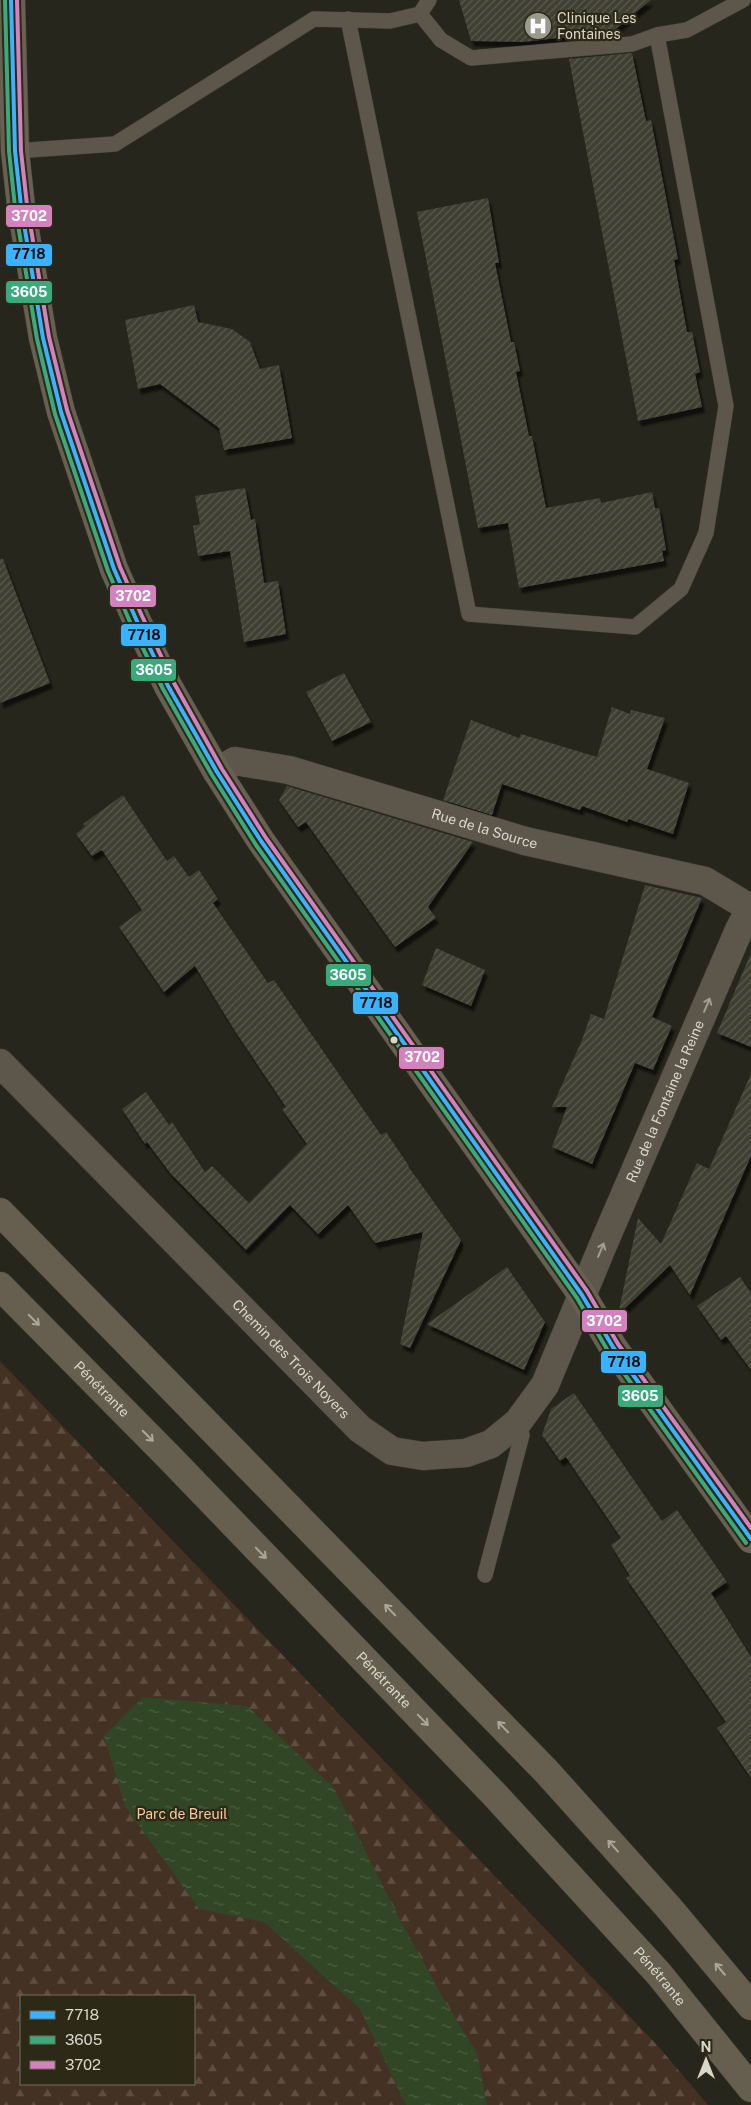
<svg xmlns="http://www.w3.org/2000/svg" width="751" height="2105" viewBox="0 0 751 2105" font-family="'Public Sans',sans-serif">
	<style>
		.forest { fill: url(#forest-firs); fill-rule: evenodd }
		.water { fill: url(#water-ripples) }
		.building { fill: url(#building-hatch); filter: url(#shadow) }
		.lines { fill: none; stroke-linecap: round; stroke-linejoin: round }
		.lane-casing { stroke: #434239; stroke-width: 16 }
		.street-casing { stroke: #434239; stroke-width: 29 }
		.secondary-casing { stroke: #434239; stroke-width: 29 }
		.primary-casing { stroke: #434239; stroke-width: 29 }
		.lane { stroke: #5d564b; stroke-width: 15 }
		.street { stroke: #5d564b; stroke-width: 28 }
		.secondary { stroke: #686052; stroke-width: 28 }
		.primary { stroke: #665e4f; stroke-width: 28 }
		.bus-1-casing { stroke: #2c2917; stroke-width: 8 }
		.bus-2-casing { stroke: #2c2917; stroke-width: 8 }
		.bus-3-casing { stroke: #2c2917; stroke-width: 8 }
		.bus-1 { stroke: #3bb2ff; stroke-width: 4 }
		.bus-2 { stroke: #3aaa7d; stroke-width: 4 }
		.bus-3 { stroke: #d282be; stroke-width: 4 }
		.oneway { stroke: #a29e92 }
		.oneway2 { stroke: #aca79b }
		.bus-dot { fill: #dad8cd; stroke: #2c2917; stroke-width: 2 }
		.labels { text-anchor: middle; stroke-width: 4.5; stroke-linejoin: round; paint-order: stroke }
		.poi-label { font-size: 14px; fill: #dad8cd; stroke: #2c2917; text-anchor: start }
		.street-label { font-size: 14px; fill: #dad8cd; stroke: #2c2917 }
		.park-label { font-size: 14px; fill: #fbcaa3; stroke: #2c2917 }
		.line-badge { stroke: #2c2917; stroke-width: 2 }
		.badge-label { font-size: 14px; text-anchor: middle; font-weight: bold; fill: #fff }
		.pale-badge-label { font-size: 14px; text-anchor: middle; font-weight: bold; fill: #111 }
	</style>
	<defs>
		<pattern id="forest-firs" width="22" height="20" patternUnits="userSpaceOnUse" patternTransform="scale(1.25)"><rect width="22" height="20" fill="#433123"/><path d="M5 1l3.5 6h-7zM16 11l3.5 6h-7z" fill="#5e4e42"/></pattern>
		<pattern id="water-ripples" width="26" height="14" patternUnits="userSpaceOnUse" patternTransform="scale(1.25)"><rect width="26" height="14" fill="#304624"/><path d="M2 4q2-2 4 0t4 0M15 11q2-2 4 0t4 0" fill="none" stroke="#4d6043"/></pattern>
		<pattern id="building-hatch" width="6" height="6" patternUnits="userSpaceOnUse" patternTransform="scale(1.25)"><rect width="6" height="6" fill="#3f3f33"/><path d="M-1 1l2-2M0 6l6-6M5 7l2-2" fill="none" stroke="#5a5a4f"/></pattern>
		<filter id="shadow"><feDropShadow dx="3" dy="5.5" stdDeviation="1" flood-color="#0009"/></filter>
	</defs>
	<rect width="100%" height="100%" fill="#27261c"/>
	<!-- forest -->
	<path class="forest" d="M 0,1361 L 657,2045 L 708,2105 L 0,2105 ZM 21,1996 L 194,1996 L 194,2084 L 21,2084 Z"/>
	<!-- water -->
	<path class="water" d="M 143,1697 L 247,1706 L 334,1788 L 399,1918 L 442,1996 L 477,2053 L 487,2105 L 406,2105 L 360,2009 L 264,1922 L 199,1909 L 125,1806 L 104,1736 Z"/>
	<!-- building -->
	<g class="building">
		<path d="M 459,0 L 651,0 L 613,31 L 618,36 L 566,40 L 565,37 L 523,42 L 471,41 Z"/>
		<path d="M 632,53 L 646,121 L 651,120 L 678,259 L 674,260 L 687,332 L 692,332 L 700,372 L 695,374 L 702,407 L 638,421 L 569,59 Z"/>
		<path d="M 488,198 L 499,263 L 495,263 L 511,342 L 514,342 L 520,371 L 516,372 L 529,436 L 532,436 L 546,508 L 600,498 L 601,503 L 652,492 L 655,508 L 659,508 L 666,550 L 662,551 L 664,561 L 519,588 L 508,523 L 478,528 L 417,212 Z"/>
		<path d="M 194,305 L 198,322 L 232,329 L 250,342 L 260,369 L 279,365 L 292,438 L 224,450 L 219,428 L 160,384 L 138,389 L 125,320 Z"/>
		<path d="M 245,488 L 251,520 L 255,519 L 264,583 L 278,581 L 286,634 L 244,642 L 230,551 L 198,556 L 193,526 L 200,524 L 195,496 Z"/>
		<path d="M 0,559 L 3,559 L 50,683 L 0,703 Z"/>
		<path d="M 344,673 L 371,722 L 332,741 L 306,692 Z"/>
		<path d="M 612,707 L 630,714 L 631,710 L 665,718 L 647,769 L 689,783 L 673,834 L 628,819 L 627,822 L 582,806 L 580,810 L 502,784 L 492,815 L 443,800 L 471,720 L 519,738 L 521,734 L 597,757 Z"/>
		<path d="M 287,786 L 473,842 L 428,907 L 436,918 L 395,947 L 306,822 L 298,827 L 279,800 Z"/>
		<path d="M 123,795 L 167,861 L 174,856 L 189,877 L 199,870 L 218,899 L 213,903 L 268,983 L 274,980 L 381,1135 L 386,1132 L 409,1166 L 408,1166 L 461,1240 L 410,1348 L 400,1344 L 423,1232 L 375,1243 L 348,1205 L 318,1234 L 290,1205 L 246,1250 L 171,1174 L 147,1142 L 145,1144 L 122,1109 L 146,1092 L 169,1125 L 172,1122 L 205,1172 L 212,1166 L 249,1203 L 307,1144 L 282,1109 L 286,1107 L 235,1031 L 195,966 L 164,992 L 119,927 L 142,910 L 102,850 L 92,856 L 76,834 L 85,826 L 83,824 Z"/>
		<path d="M 645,885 L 702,898 L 652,1017 L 672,1026 L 664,1044 L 653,1070 L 635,1063 L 592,1164 L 552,1147 L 567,1107 L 552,1107 L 582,1040 L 591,1014 L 604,1019 Z"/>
		<path d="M 436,948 L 485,970 L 471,1006 L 422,985 Z"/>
		<path d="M 751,953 L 751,1047 L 717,1033 Z"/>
		<path d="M 751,1074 L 751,1156 L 690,1295 L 670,1265 L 618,1315 L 638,1218 L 661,1244 L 697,1163 L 709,1169 Z"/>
		<path d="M 507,1267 L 545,1322 L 524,1370 L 427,1324 Z"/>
		<path d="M 740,1277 L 751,1293 L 751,1370 L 726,1336 L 721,1340 L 697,1306 Z"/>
		<path d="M 574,1393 L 662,1521 L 677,1510 L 727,1582 L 711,1593 L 751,1657 L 751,1778 L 717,1728 L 726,1722 L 626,1578 L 630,1576 L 611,1545 L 621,1538 L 566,1457 L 560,1461 L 542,1435 L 551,1409 Z"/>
	</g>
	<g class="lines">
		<defs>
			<g id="lane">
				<path d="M 420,14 L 441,40 L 471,58 L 632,44 L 657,35 L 687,30 L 743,0"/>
				<path d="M 348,19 L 469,614 L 635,627 L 681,589 L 706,533 L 726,406 L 657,35"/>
				<path d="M 15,151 L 115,144 L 314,19 L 390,21 L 420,14 L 429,0"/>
				<path d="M 485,1575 L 522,1435 L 518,1422"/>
			</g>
			<g id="street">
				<path id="s1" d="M 217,772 L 235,761 L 289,770 L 525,841 L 705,881 L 750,908"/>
				<path id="s2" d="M 0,1063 L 360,1429 L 392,1451 L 423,1456 L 466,1453 L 491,1444 L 518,1422 L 545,1385 L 603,1245 L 739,930 L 751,907"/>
			</g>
			<path id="secondary" d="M 11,0 L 15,151 L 21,206 L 43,338 L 61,412 L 114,569 L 136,619 L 168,686 L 217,772 L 261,841 L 582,1295 L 613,1347 L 751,1539"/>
			<g id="primary">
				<path d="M 0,1212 L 546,1771 L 669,1908 L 751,2006"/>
				<path id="s3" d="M 0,1286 L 168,1456 L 494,1794 L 659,1974 L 751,2088"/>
			</g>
		</defs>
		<!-- lane casing -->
		<use href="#lane" class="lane-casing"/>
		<!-- street casing -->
		<use href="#street" class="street-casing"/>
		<!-- secondary casing -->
		<use href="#secondary" class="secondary-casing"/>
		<!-- primary casing -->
		<use href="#primary" class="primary-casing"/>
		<!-- lane -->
		<use href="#lane" class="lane"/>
		<!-- street -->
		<use href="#street" class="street"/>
		<!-- secondary -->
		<use href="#secondary" class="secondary"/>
		<!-- primary -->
		<use href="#primary" class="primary"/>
		<defs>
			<path id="bus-1" d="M 11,0 L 15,151 L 21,206 L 43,338 L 61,412 L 114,569 L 136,619 L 168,686 L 217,772 L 261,841 L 582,1295 L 613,1347 L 751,1539"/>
			<path id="bus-2" d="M 5,0 L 9,151 L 15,207 L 37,339 L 55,414 L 108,571 L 130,622 L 163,689 L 212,775 L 256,845 L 577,1298 L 608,1351 L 746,1543"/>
			<path id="bus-3" d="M 17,0 L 21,151 L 27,205 L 49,337 L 67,410 L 120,567 L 142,616 L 174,683 L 222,769 L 266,838 L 587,1291 L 618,1344 L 751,1528"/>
		</defs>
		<!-- bus-1 casing -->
		<use href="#bus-1" class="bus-1-casing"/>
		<!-- bus-2 casing -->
		<use href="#bus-2" class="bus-2-casing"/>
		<!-- bus-3 casing -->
		<use href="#bus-3" class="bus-3-casing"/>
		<!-- bus-1 -->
		<use href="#bus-1" class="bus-1"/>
		<!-- bus-2 -->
		<use href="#bus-2" class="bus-2"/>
		<!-- bus-3 -->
		<use href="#bus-3" class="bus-3"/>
	</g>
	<!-- one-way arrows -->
	<defs><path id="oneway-shaft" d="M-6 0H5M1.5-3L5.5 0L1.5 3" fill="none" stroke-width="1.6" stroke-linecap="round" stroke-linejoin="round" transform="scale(1.25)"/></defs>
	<g class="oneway">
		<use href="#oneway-shaft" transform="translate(707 1005) rotate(-67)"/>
		<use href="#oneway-shaft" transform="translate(601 1250) rotate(-67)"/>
	</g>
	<g class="oneway2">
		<use href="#oneway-shaft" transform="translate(34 1320) rotate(45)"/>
		<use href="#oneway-shaft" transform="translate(148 1436) rotate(45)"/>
		<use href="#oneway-shaft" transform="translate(261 1553) rotate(46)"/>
		<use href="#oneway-shaft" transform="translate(390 1610) rotate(-134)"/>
		<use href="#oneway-shaft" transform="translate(423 1720) rotate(46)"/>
		<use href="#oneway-shaft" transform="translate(503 1727) rotate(-134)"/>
		<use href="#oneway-shaft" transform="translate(613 1846) rotate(-132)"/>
		<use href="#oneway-shaft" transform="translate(720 1969) rotate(-130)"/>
	</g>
	<!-- icons -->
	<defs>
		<symbol id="hospital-disc" viewBox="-11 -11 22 22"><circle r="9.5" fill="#9b9a8f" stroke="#2c2917"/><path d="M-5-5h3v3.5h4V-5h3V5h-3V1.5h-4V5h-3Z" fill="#fff"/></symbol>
	</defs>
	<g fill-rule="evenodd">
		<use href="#hospital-disc" x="522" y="10" width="32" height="32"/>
	</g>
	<!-- markers -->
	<circle class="bus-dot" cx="394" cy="1040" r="4.5"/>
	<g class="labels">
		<!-- poi labels -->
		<g class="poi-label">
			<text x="557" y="23">Clinique Les<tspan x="557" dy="16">Fontaines</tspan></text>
		</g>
		<!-- street labels -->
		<g class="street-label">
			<text dy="5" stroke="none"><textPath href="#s1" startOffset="280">Rue de la Source</textPath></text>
			<text dy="5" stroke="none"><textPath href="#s2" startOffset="1042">Rue de la Fontaine la Reine</textPath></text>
			<text dy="5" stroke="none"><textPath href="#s2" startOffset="415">Chemin des Trois Noyers</textPath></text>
			<text dy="5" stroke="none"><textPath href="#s3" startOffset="145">Pénétrante</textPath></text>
			<text dy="5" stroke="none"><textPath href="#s3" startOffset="550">Pénétrante</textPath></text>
			<text dy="5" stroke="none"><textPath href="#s3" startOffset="955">Pénétrante</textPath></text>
		</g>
		<!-- park labels -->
		<g class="park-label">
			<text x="182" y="1819">Parc de Breuil</text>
		</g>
	</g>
	<g class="line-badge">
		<rect x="5" y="204" width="48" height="24" rx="5" fill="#d282be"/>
		<rect x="5" y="243" width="48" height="24" rx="5" fill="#3bb2ff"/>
		<rect x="5" y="280" width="48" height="24" rx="5" fill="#3aaa7d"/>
		<rect x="109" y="584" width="48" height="24" rx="5" fill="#d282be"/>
		<rect x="120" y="623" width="47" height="24" rx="5" fill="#3bb2ff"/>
		<rect x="130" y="658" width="47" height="24" rx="5" fill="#3aaa7d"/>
		<rect x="325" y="963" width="47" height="24" rx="5" fill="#3aaa7d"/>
		<rect x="352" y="991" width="47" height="24" rx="5" fill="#3bb2ff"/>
		<rect x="398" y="1046" width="47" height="24" rx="5" fill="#d282be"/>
		<rect x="581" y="1309" width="47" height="24" rx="5" fill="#d282be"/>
		<rect x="600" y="1350" width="47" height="24" rx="5" fill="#3bb2ff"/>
		<rect x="617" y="1384" width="47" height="24" rx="5" fill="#3aaa7d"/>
	</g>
	<g class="badge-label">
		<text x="29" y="221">3702</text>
		<text x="29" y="297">3605</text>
		<text x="133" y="601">3702</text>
		<text x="154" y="675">3605</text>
		<text x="348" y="980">3605</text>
		<text x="422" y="1062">3702</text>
		<text x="604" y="1326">3702</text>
		<text x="640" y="1401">3605</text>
	</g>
	<g class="pale-badge-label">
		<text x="29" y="259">7718</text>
		<text x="144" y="640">7718</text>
		<text x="376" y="1008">7718</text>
		<text x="624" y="1367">7718</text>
	</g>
	<!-- legend -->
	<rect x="20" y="1995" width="175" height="90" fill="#2c2917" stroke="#726f60"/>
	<rect x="30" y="2011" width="25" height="8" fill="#3bb2ff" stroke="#726f60"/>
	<text x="65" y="2020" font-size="15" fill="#dad8cd">7718</text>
	<rect x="30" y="2036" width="25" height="8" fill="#3aaa7d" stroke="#726f60"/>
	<text x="65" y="2045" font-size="15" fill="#dad8cd">3605</text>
	<rect x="30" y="2061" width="25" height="8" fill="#d282be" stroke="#726f60"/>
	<text x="65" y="2070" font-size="15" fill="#dad8cd">3702</text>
	<!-- north arrow -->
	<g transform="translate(706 2060)" stroke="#2c2917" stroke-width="4" paint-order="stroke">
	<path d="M0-4L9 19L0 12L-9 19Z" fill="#dad8cd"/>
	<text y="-8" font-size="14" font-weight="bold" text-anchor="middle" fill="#dad8cd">N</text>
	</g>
</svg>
